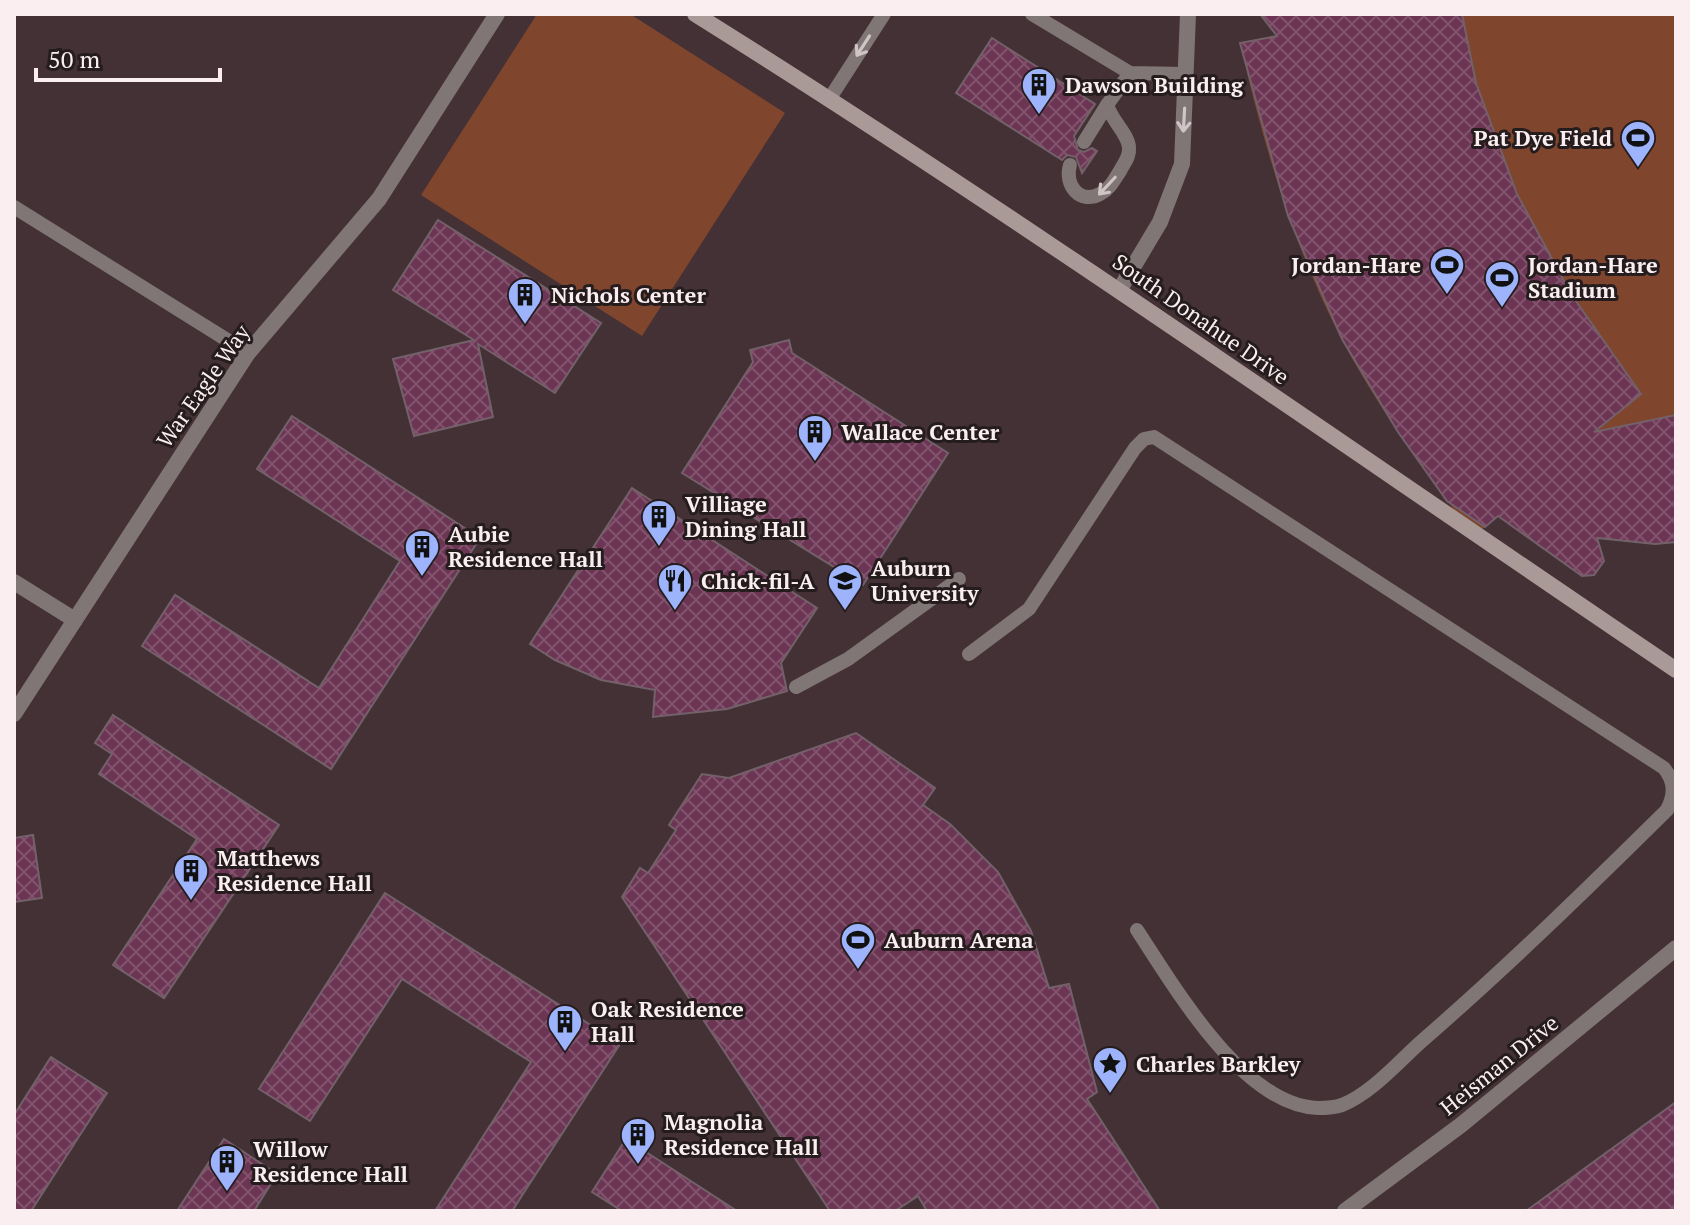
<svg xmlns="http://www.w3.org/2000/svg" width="1690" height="1225" viewBox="0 0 1690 1225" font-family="'PT Serif',serif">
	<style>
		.green { fill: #7f452d }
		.building { fill: url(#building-cross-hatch); stroke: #73616a; stroke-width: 2 }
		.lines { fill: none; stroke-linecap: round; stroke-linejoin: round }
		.lane { stroke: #807675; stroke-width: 14 }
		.street { stroke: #807675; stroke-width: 16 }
		.secondary { stroke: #a99997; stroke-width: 16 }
		.oneway { stroke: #d0c4c6 }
		.labels { text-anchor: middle; stroke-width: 6; stroke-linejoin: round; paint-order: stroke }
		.poi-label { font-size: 22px; font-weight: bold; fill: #fbeef1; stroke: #251c1e; text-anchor: start }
		.street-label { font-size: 22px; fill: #fbeef1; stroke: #251c1e }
	</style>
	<defs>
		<pattern id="building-cross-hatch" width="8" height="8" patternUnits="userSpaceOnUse" patternTransform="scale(2)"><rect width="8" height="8" fill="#6c3554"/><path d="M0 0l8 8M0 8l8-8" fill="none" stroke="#82536d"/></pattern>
	</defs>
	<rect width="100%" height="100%" fill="#443135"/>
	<!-- green -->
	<g class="green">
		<path d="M 537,14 L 630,14 L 785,113 L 642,336 L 421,195 Z"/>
		<path d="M 1264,14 L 1676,14 L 1676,542 C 1648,545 1623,542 1597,533 L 1604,561 L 1594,575 L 1582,576 L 1513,527 L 1512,505 L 1474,536 C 1426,473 1378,408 1341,338 C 1293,245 1263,144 1240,43 L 1289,33 L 1272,29 Z"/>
	</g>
	<!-- building -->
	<g class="building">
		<path d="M 1260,14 L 1462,14 L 1476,83 L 1517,194 L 1571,294 L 1641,394 L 1594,432 L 1676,415 L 1676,542 L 1655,544 L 1597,538 L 1604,561 L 1594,575 L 1582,576 L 1498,516 L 1485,527 L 1447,501 L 1398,432 L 1342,339 L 1288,216 L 1240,43 L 1277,36 Z"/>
		<path d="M 992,38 L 1095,104 L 1074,136 L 1078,150 L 1084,152 L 1092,148 L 1097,151 L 1082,173 L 1076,157 L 1067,155 L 1062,160 L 956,93 Z"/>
		<path d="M 438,220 L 601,323 L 555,393 L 478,344 L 493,417 L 414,436 L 393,359 L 474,340 L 393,290 Z"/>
		<path d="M 789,340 L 792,353 L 948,453 L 863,585 L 682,473 L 753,362 L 750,350 Z"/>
		<path d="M 292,416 L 480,538 L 331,769 L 142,646 L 175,595 L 319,688 L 400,561 L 257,469 Z"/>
		<path d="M 632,488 L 817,608 L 781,663 L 787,691 L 727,709 L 653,717 L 655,690 L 601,680 L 555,660 L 530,644 Z"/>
		<path d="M 113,715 L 279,825 L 164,998 L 113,965 L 197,839 L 99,774 L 112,754 L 95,743 Z"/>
		<path d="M 856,733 L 935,788 L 923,805 L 950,824 L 998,872 L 1031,931 L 1049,988 L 1069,984 L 1097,1092 L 1087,1099 L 1160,1211 L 927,1211 L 918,1196 L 895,1211 L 830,1211 L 622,897 L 640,868 L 648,873 L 676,830 L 669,825 L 702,774 L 729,778 Z"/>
		<path d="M 33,835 L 42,898 L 14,902 L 14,838 Z"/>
		<path d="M 385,893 L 620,1044 L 512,1211 L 435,1211 L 531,1062 L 402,979 L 310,1121 L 259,1089 Z"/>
		<path d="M 51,1057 L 107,1093 L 31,1211 L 14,1211 L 14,1115 Z"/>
		<path d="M 1676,1102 L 1676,1211 L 1526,1211 Z"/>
		<path d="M 224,1139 L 277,1174 L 254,1211 L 177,1211 Z"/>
		<path d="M 626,1139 L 737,1211 L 622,1211 L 592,1192 Z"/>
	</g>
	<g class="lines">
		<!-- lane -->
		<g class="lane">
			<path d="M 1032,14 L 1130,73 L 1186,74"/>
			<path d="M 830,98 L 884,14"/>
			<path d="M 1084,142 L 1107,105"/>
			<path d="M 1070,165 C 1064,184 1079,205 1100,194 C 1110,189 1114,180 1120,171 C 1124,163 1130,157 1129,148 C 1129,135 1112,121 1107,105 L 1130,73"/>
			<path d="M 14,207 L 248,353"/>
			<path d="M 969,654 L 1029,609 L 1135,448 L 1144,439 L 1154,437 L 1664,768 C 1675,782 1675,794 1667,810 C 1587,889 1507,967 1423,1040 C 1399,1061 1372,1093 1342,1105 C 1336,1107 1325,1108 1318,1108 C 1243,1106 1174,986 1137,930"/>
			<path d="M 796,687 L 848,659 L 959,579"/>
		</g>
		<!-- street -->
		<g class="street">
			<path d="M 1120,289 L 1160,222 L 1182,164 L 1188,14"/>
			<path d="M 14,582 L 75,620"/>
			<path d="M 14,714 L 248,353 L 379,199 L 497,14"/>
			<path d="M 1345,1211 L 1461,1125 L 1676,948"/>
		</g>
		<!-- secondary -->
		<path class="secondary" d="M 695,14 C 1029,223 1350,450 1676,670"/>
	</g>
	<!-- one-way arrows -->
	<defs><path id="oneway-shaft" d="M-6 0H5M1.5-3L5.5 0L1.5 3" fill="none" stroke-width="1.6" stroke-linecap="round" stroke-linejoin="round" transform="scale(2)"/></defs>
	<g class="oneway">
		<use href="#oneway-shaft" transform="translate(863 46) rotate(123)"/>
		<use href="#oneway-shaft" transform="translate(1184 120) rotate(93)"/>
		<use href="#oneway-shaft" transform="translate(1107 186) rotate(133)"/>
	</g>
	<!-- icons -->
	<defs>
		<symbol id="building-pin" viewBox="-11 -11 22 30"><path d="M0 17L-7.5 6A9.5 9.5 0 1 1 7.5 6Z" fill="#9db4fd" stroke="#251c1e"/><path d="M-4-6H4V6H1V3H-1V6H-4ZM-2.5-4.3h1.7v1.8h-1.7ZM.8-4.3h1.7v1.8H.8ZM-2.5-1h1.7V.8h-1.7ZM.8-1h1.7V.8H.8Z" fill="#111"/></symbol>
		<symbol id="stadium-pin" viewBox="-11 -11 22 30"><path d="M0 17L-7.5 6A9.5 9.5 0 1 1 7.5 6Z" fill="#9db4fd" stroke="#251c1e"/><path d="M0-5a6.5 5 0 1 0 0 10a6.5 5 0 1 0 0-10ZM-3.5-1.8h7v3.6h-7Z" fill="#111"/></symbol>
		<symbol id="restaurant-pin" viewBox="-11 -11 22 30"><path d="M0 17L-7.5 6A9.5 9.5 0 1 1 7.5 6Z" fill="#9db4fd" stroke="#251c1e"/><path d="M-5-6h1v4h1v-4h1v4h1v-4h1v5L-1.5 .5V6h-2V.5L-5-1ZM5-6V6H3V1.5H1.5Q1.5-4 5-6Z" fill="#111"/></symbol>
		<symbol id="university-pin" viewBox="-11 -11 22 30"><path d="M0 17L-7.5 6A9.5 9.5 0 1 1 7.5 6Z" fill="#9db4fd" stroke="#251c1e"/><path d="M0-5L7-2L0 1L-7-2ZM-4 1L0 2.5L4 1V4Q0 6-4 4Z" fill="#111"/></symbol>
		<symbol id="sight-pin" viewBox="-11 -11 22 30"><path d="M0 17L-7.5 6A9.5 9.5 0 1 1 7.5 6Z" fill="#9db4fd" stroke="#251c1e"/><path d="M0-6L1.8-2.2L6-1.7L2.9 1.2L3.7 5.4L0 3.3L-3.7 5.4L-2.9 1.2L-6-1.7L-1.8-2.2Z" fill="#111"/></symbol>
	</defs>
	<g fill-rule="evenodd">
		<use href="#building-pin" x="1019" y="65" width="40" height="54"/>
		<use href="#stadium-pin" x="1618" y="118" width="40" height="54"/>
		<use href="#stadium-pin" x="1427" y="245" width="40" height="54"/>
		<use href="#stadium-pin" x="1482" y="258" width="40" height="54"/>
		<use href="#building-pin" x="505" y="275" width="40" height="54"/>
		<use href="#building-pin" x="795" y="412" width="40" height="54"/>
		<use href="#building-pin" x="639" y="497" width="40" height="54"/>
		<use href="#building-pin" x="402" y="527" width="40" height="54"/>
		<use href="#restaurant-pin" x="655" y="561" width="40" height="54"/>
		<use href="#university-pin" x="825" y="561" width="40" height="54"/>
		<use href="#building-pin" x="171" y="851" width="40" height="54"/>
		<use href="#stadium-pin" x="838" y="920" width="40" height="54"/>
		<use href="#building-pin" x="545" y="1002" width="40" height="54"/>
		<use href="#sight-pin" x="1090" y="1044" width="40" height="54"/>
		<use href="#building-pin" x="618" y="1115" width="40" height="54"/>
		<use href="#building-pin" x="207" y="1142" width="40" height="54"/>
	</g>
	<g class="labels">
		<!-- poi labels -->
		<g class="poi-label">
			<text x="1065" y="93">Dawson Building</text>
			<text x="1612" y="146" text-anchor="end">Pat Dye Field</text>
			<text x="1421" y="273" text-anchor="end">Jordan-Hare</text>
			<text x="1528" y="273">Jordan-Hare<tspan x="1528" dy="25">Stadium</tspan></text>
			<text x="551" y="303">Nichols Center</text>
			<text x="841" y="440">Wallace Center</text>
			<text x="685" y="512">Villiage<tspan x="685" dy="25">Dining Hall</tspan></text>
			<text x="448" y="542">Aubie<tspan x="448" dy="25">Residence Hall</tspan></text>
			<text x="871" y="576">Auburn<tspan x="871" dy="25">University</tspan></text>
			<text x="701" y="589">Chick-fil-A</text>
			<text x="217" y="866">Matthews<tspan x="217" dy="25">Residence Hall</tspan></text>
			<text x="884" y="948">Auburn Arena</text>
			<text x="591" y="1017">Oak Residence<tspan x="591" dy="25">Hall</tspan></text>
			<text x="1136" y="1072">Charles Barkley</text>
			<text x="664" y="1130">Magnolia<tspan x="664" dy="25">Residence Hall</tspan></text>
			<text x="253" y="1157">Willow<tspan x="253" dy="25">Residence Hall</tspan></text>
		</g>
		<!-- street labels -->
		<g class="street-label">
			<text transform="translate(1201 319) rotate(35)" y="8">South Donahue Drive</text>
			<text transform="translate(203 386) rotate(-55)" y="8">War Eagle Way</text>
			<text transform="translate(1499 1065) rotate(-39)" y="8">Heisman Drive</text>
		</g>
	</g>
	<!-- border -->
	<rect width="1690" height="1225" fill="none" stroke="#fbeef1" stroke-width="32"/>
	<!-- scale -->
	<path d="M36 68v12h184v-12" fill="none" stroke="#fbeef1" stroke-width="4"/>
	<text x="48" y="68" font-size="24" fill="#fbeef1" stroke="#251c1e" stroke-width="6" paint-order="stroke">50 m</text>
</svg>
